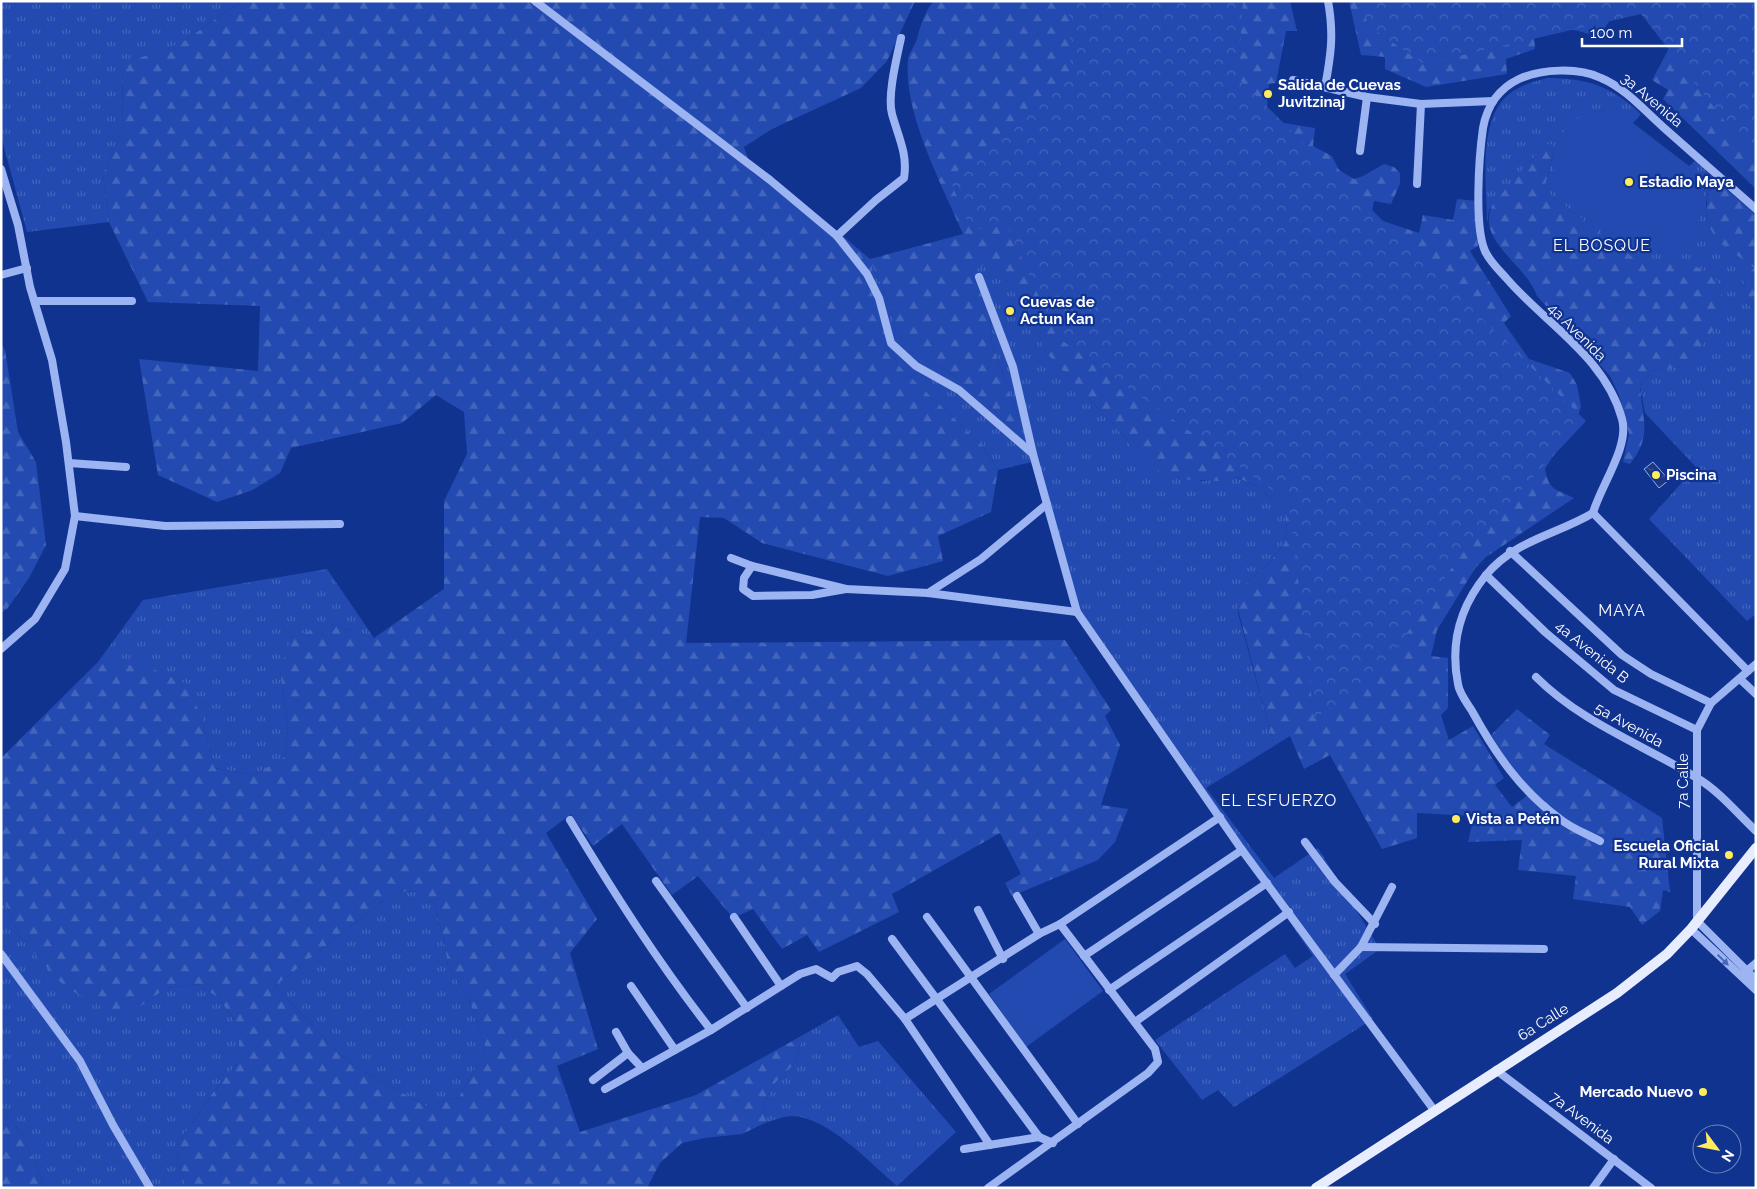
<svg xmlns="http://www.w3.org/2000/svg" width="1757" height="1189" viewBox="0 0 1757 1189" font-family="Raleway,sans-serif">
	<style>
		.grass { fill: url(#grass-tufts) }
		.forest { fill: url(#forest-firs); fill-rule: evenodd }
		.park { fill: url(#park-crowns) }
		.pitch { fill: #224ab0 }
		.water { fill: url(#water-ripples); stroke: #8dacf6 }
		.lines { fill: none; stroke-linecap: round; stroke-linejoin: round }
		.minor { stroke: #9cb4f2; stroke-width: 8 }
		.major { stroke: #e7ecff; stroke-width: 10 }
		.oneway { fill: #4967b7 }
		.poi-dot { fill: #ffec5d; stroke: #113390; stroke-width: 2 }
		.labels { text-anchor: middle; stroke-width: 4.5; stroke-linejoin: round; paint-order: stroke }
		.poi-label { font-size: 15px; font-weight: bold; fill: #fff; stroke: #113390; text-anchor: start }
		.street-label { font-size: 15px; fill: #fff; stroke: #113390 }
		.neighbourhood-label { font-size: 16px; letter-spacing: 1px; fill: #fff; stroke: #113390 }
	</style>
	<defs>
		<pattern id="grass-tufts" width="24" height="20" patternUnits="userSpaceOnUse" patternTransform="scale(1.25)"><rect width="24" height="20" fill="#224ab0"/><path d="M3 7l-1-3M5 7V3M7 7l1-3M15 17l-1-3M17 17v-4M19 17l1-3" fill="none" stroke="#4365bc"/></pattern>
		<pattern id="forest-firs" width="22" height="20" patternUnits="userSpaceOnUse" patternTransform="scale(1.25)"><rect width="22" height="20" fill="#224ab0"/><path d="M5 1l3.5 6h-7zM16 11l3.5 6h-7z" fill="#4365bc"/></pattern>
		<pattern id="park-crowns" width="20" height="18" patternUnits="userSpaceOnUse" patternTransform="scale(1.25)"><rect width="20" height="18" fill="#224ab0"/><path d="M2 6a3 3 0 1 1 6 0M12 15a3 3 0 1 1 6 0" fill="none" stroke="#4365bc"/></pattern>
		<pattern id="water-ripples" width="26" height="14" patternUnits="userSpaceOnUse" patternTransform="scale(1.25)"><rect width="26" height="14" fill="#1d367d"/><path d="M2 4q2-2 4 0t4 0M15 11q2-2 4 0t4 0" fill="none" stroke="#3f5490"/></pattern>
	</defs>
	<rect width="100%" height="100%" fill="#113390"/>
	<!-- grass -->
	<g class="grass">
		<path d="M 1,1 L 242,1 L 181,43 L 123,65 L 122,130 L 103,174 L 109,222 L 27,232 L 1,136 Z"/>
		<path d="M 1547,78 C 1587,78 1611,86 1641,114 L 1633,123 L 1689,166 L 1696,160 L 1711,176 L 1706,203 L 1708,220 L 1754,268 L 1743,278 L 1748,304 L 1756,310 L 1756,614 L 1747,621 L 1649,519 L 1696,467 L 1645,413 L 1640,386 L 1652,371 L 1680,366 L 1659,263 L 1644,262 L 1631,256 L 1548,193 L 1545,186 L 1554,151 L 1544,146 L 1489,210 L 1487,222 C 1487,185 1477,121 1508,95 C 1519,85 1533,82 1547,78 Z"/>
		<path d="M 994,258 L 1033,322 L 1047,354 L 1124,436 L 1138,456 L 1201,481 L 1235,477 L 1256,486 L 1285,513 L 1287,531 L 1285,543 L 1271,561 L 1241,588 L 1238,613 L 1274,746 L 1206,788 L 1274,878 L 1318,848 L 1380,949 L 1345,974 L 1373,1019 L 1234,1107 L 1218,1090 L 1202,1100 L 1155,1040 L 1285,954 L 1295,968 L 1313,956 L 1083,623 L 1032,462 L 998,470 L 983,446 L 901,368 L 887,347 L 870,259 L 887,298 L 896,330 L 925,360 L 942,367 L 973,390 L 1012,427 L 1018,416 L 992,344 L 990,314 L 971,272 Z"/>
		<path d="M 327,569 L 374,638 L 331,624 L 280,671 L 288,730 L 285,758 L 254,775 L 215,768 L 201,716 L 120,666 L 98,662 L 143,600 Z"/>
		<path d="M 421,891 L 434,904 L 444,940 L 448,966 L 469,999 L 486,1049 L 459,1097 L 426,1106 L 361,1070 L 339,1054 L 275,986 L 394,892 Z"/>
		<path d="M 1,892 L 20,938 L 136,1010 L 166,988 L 197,984 L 219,998 L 239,1028 L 239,1062 L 214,1091 L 175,1148 L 187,1188 L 46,1188 L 22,1135 L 1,1106 Z"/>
		<path d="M 838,1015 L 859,1047 L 878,1041 L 956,1132 L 897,1186 C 870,1163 829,1118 793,1116 C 785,1116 775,1120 767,1122 L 763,1106 L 775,1083 L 795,1063 L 803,1035 Z"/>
	</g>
	<!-- forest -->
	<g class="forest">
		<path d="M 242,1 L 915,1 L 887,61 L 861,88 L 772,129 L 744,147 L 752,172 L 844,237 L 870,259 L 963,234 C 942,185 903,113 908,60 C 909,52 915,46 917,39 C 920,27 925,10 934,1 L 1290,1 L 1297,31 L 1286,31 L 1276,83 L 1269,84 L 1266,120 L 1315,128 L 1313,146 L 1332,156 L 1339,170 L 1354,179 L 1363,176 L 1384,164 L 1394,167 L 1400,173 L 1400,184 L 1391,204 L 1374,201 L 1371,217 L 1419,233 L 1423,215 L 1453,220 L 1457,199 L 1477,201 L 1478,246 L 1470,251 L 1511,316 L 1504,323 L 1529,359 L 1570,373 L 1577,385 L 1581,406 L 1575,427 L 1563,440 L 1545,469 C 1549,491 1556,489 1574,498 L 1486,557 L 1476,567 L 1437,630 L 1431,656 L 1448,658 L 1448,708 L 1441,715 L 1449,740 L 1473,726 L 1504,778 L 1495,785 L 1512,807 L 1528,795 L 1491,735 L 1517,709 L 1550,735 L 1544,744 L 1662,818 L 1670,892 L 1663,890 L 1660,911 L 1642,925 L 1630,907 L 1573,899 L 1576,876 L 1518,870 L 1522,840 L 1468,842 L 1474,816 L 1417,813 L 1417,838 L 1382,849 L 1330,755 L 1304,769 L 1290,736 L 1274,746 L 1235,598 L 1241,588 L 1271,561 L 1285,543 L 1287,531 L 1285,513 L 1256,486 L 1236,477 L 1219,481 L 1179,479 L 1152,467 L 1138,456 L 1124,436 L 1047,354 L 1033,322 L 994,259 L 971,272 L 990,314 L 992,344 L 1018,416 L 1017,427 L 1012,427 L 973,390 L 942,367 L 925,360 L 910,347 L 896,330 L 887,298 L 871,262 L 887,347 L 901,368 L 983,446 L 998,470 L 991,512 L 938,536 L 943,561 L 888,576 L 762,543 L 724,518 L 700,517 L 686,643 L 1065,640 L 1111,710 L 1105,716 L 1120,745 L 1101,805 L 1128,809 L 1115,842 L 1098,860 L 1012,896 L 1005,883 L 1021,874 L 1000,833 L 892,894 L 899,912 L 819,952 L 807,935 L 782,949 L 753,909 L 733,918 L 698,876 L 672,895 L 622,824 L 593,846 L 571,814 L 546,833 L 597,919 L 570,953 L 598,1049 L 557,1066 L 580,1132 L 696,1095 L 803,1035 L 795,1063 L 775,1083 L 763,1106 L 767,1122 L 742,1134 L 705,1138 L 682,1143 L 660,1163 L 647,1188 L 187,1188 L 175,1148 L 214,1091 L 239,1062 L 239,1028 L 219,998 L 197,984 L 166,988 L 136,1010 L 114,1013 L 65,987 L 20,938 L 1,892 L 1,758 L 98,662 L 148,667 L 187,684 L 201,716 L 215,768 L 254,775 L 285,757 L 288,730 L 280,671 L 291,637 L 331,624 L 374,638 L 444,589 L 444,501 L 467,454 L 464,412 L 436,395 L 402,423 L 291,448 L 280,473 L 253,490 L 217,502 L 158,475 L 139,359 L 258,371 L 260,306 L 148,302 L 109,222 L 103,174 L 122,130 L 123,64 L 181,43 ZM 420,891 L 434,904 L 444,940 L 448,966 L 469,999 L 486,1049 L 459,1097 L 426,1106 L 361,1070 L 339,1054 L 275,986 L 394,892 Z"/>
		<path d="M 1349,1 L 1629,1 L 1617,9 L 1599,37 L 1558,25 L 1534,32 L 1535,49 L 1506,59 L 1507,74 L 1426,87 L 1385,69 L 1385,57 L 1361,55 Z"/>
		<path d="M 1756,1 L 1756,189 L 1663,99 L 1668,90 L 1652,80 L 1680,28 Z"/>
		<path d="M 1550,143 L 1553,146 L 1554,151 L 1545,186 L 1548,193 L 1631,256 C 1655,267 1682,258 1705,271 C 1745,292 1707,348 1682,365 C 1675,369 1660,369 1652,371 L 1640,386 C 1642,419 1653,435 1630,464 L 1623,462 L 1629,434 L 1619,395 L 1610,376 L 1537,296 C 1527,264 1470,238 1495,201 L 1544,146 Z"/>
		<path d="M 1711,176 L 1756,215 L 1756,310 L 1748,304 L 1743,278 L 1754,268 C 1743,258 1725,249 1716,238 C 1702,219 1707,197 1711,176 Z"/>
		<path d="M 1,343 L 5,350 L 18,432 L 36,462 L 46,545 L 29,578 L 7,609 L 1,613 Z"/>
		<path d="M 1,1106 L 22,1135 L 46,1188 L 1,1188 Z"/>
	</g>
	<!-- park -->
	<g class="park">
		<path d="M 1069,1 L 1243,1 L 1238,78 L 1586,421 L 1461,554 L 1374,681 L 1314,718 L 1289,502 L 1057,337 L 1007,225 L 971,230 L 949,178 L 1071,75 Z"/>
		<path d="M 1361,1 L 1756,1 L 1756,161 L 1641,14 L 1424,64 L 1368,26 Z"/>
	</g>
	<!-- pitch -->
	<g class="pitch">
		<path d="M 1601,111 C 1609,112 1616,114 1622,118 C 1639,128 1695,168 1701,184 C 1714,218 1679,261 1642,247 C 1623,239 1584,205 1565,191 C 1537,162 1563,113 1601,111 Z"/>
		<path d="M 1065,939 L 1103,991 L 1026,1047 L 989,994 Z"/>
	</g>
	<!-- water -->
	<path class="water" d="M 1653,462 L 1669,480 L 1659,488 L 1644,469 Z"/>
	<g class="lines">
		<!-- minor -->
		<g class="minor">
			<path d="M 535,1 L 770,180 L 837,236 L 867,274 L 879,298 L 891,343 L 916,366 L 959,390 L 1033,454"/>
			<path d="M 1293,80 L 1367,97 L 1421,104 L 1493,101"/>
			<path d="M 1325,87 C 1331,55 1334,34 1328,1"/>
			<path d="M 1360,151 L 1367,97"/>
			<path d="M 1,169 L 18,225 L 30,287 L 52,360 L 66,442 L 75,516 L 65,569 L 35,619 L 1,649"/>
			<path d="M 1417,184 L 1421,104"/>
			<path d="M 837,236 L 876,200 L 904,178 C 908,154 898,136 892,114 C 887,96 897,57 901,38"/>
			<path d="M 1,275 L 27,268"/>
			<path d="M 979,277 L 1013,367 L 1033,454 L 1077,612 L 1242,850 L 1434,1110"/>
			<path d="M 36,301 L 132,301"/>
			<path d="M 69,463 L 126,467"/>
			<path d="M 1593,513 C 1600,487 1630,446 1622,419 C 1606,358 1546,324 1507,279 C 1500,271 1490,262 1485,251 C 1474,226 1479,156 1483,128 C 1487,106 1498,89 1519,79 C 1541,69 1578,67 1601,78 C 1625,88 1644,110 1663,127 C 1694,154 1725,182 1756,209"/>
			<path d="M 1593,513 C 1556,535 1515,540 1486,575 C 1460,607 1450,644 1458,684 C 1459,693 1467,703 1472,711 C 1495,753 1521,791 1560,819 C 1571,828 1587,834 1600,841"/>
			<path d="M 1593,513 L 1748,671"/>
			<path d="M 75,516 L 165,526 L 340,524"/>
			<path d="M 1510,551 L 1622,655 L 1651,674 L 1711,703"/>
			<path d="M 731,558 L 752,566 L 846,589 L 928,593 L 1077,612"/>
			<path d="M 752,566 L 744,578 L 743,589 L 753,596 L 812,595 L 846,589"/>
			<path d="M 1486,575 L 1545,632 L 1614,690 L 1697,730"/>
			<path d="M 928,593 L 981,559 L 1047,504"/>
			<path d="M 1756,664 L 1711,703 L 1697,730 L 1697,921 L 1756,980"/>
			<path d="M 1536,677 C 1582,723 1642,744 1697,778 C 1719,791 1737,813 1756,831"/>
			<path d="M 1740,679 L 1756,694"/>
			<path d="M 570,820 C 614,893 659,964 711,1030"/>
			<path d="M 1305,842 L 1335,882 L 1375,924"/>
			<path d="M 656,881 L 747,1008"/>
			<path d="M 1017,896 L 1039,934"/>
			<path d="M 978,910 L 1003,959"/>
			<path d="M 734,917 L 781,986"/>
			<path d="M 927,917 L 1078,1124"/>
			<path d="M 1691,929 L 1756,990"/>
			<path d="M 892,939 L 1039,1137"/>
			<path d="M 1361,947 L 1544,949"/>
			<path d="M 1,954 L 80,1061 L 113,1125 L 150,1188"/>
			<path d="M 1084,956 L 1242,850"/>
			<path d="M 1744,973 L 1756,963"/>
			<path d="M 1334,975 L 1361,947 L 1392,887"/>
			<path d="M 631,986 L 675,1050"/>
			<path d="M 1109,990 L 1267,883"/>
			<path d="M 905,1019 L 1039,934 L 1060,924 L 1220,817"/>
			<path d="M 1135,1022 L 1289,912"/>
			<path d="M 616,1032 L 628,1053 L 642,1068"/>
			<path d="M 1496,1070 L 1651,1188"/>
			<path d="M 593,1080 L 628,1053"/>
			<path d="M 605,1089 L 711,1030 L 800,974 L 816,969 L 832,978 L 838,972 L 857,966 L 867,974 L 905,1019 L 990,1145"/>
			<path d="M 964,1149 L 1039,1137 L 1053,1143"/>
			<path d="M 988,1188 L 1148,1073 L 1158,1062 L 1155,1049 L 1060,924"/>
			<path d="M 1593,1188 L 1614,1159"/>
		</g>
		<!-- major -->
		<path class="major" d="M 1316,1188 L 1617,993 L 1667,954 L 1691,929 L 1756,848"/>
	</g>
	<!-- one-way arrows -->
	<defs><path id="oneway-solid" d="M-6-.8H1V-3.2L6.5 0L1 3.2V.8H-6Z" transform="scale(1.25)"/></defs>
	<use class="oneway" href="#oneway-solid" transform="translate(1723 960) rotate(44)"/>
	<!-- markers -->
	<g class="poi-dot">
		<circle cx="1268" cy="94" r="5"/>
		<circle cx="1629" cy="182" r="5"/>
		<circle cx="1010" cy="311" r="5"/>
		<circle cx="1656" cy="475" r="5"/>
		<circle cx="1456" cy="819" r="5"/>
		<circle cx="1729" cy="855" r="5"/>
		<circle cx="1703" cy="1092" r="5"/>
	</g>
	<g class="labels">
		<!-- poi labels -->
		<g class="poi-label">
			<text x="1278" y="90">Salida de Cuevas<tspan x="1278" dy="17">Juvitzinaj</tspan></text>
			<text x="1639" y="187">Estadio Maya</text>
			<text x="1020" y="307">Cuevas de<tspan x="1020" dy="17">Actun Kan</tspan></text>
			<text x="1666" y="480">Piscina</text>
			<text x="1466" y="824">Vista a Petén</text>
			<text x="1719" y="851" text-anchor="end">Escuela Oficial<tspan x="1719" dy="17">Rural Mixta</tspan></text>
			<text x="1693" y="1097" text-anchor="end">Mercado Nuevo</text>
		</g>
		<!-- street labels -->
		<g class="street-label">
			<text transform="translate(1652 100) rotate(40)" y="5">3a Avenida</text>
			<text transform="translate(1577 332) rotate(45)" y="5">4a Avenida</text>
			<text transform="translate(1592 652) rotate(39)" y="5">4a Avenida B</text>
			<text transform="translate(1629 725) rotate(29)" y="5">5a Avenida</text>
			<text transform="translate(1683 781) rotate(-90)" y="5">7a Calle</text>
			<text transform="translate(1543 1022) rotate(-32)" y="5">6a Calle</text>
			<text transform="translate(1582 1118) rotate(37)" y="5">7a Avenida</text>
		</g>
		<!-- neighbourhood labels -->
		<g class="neighbourhood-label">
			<text x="1602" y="251">EL BOSQUE</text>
			<text x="1622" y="616">MAYA</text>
			<text x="1279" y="806">EL ESFUERZO</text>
		</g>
	</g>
	<!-- border -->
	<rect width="1757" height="1189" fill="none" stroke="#ffffff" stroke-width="5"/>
	<!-- north arrow -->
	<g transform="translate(1717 1149) rotate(122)"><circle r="24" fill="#113390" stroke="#7085bc"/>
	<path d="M0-4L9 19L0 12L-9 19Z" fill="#ffec5d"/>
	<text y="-8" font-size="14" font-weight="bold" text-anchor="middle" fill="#ffffff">N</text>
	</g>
	<!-- scale -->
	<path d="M1582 38v8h100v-8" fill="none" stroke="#ffffff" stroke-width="2.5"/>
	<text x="1590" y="38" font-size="15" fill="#ffffff" stroke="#113390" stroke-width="4" paint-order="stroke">100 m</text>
</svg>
